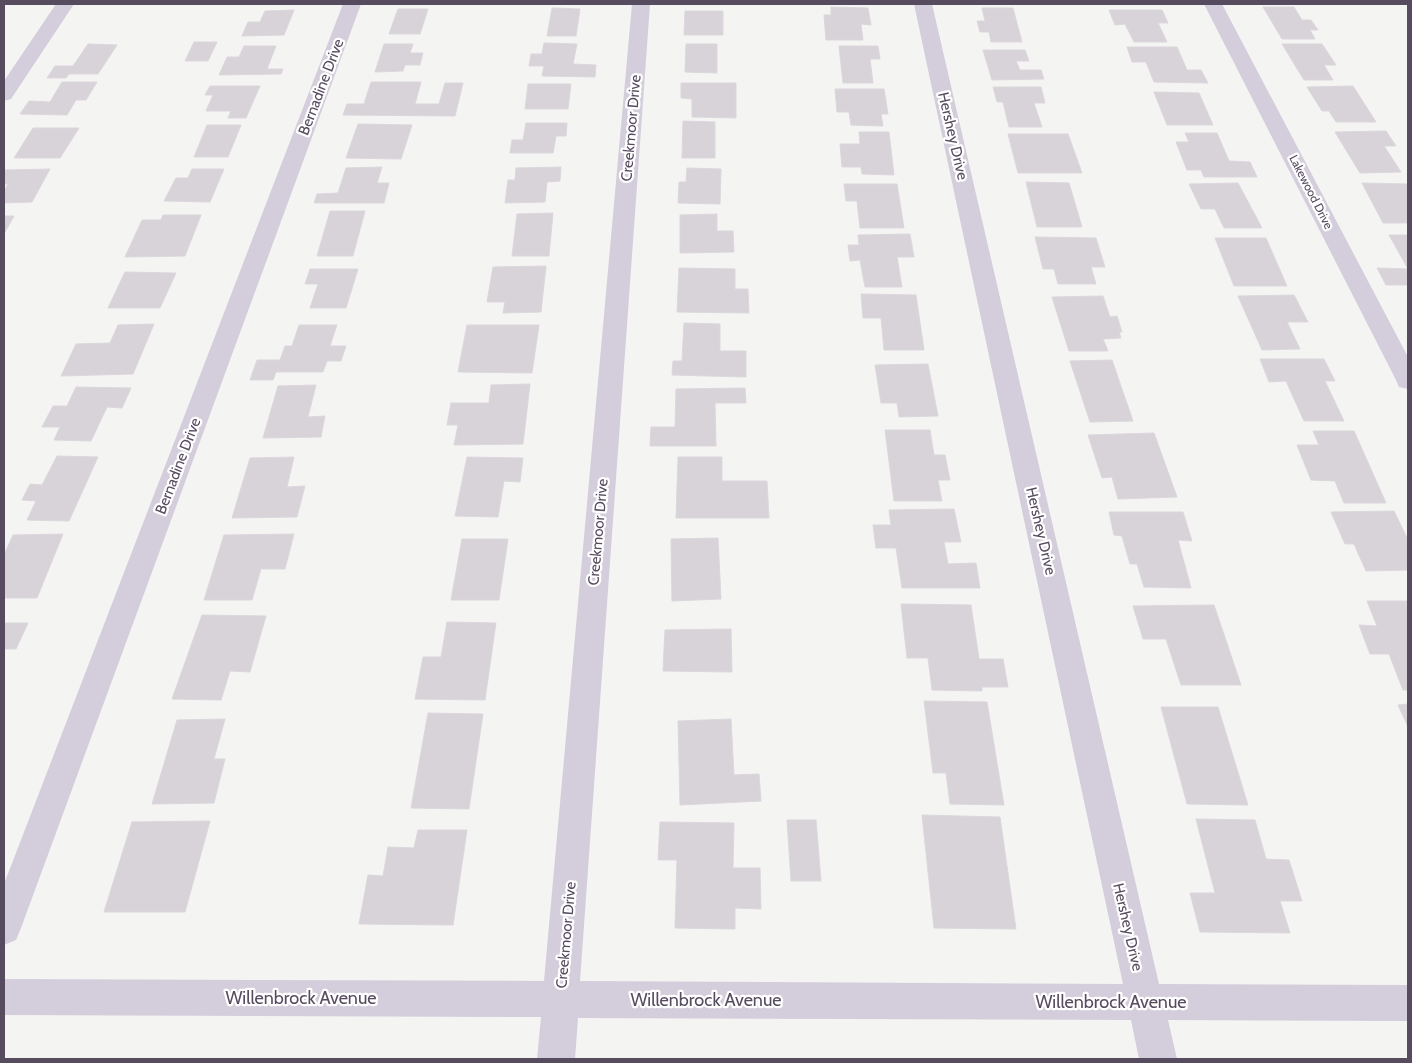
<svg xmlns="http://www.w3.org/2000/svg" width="1412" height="1063" viewBox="0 0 1412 1063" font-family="Cabin,sans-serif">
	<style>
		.building { fill: #d8d2d9; stroke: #dcd7dd }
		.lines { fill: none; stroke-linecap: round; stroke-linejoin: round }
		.street { fill: #d4cddb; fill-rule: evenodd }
		.labels { text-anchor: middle; stroke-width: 4.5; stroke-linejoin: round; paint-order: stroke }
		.far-street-label { font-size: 12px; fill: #564b5f; stroke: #fff }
		.street-label { font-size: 15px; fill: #564b5f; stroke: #fff }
		.near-street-label { font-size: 18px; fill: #564b5f; stroke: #fff }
	</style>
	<rect width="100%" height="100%" fill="#f4f4f2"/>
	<!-- building -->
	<g class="building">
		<path d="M 831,7 L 868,8 L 871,25 L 861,24 L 863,40 L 826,40 L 824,15 L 831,15 Z"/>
		<path d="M 1263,7 L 1294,7 L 1302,20 L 1311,20 L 1318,30 L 1310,30 L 1315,39 L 1282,39 Z"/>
		<path d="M 552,8 L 580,9 L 576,36 L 547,36 Z"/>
		<path d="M 982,8 L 1013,8 L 1022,42 L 991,42 L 989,32 L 980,32 L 977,21 L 985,21 Z"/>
		<path d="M 398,9 L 428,9 L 420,34 L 389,34 Z"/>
		<path d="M 294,10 L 284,35 L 242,36 L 248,22 L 260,22 L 265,11 Z"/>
		<path d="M 1109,10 L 1162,10 L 1168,23 L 1158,23 L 1167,42 L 1134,42 L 1125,24 L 1115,25 Z"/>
		<path d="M 685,11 L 723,11 L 723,35 L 684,35 Z"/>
		<path d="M 194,42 L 217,42 L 208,61 L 185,61 Z"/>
		<path d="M 544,43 L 577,44 L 573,64 L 596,65 L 595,77 L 542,76 L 544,66 L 529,66 L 531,54 L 542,54 Z"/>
		<path d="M 88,44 L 117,45 L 98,74 L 69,74 L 66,78 L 47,78 L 55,66 L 73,66 Z"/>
		<path d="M 384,44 L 413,44 L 410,53 L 423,53 L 420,65 L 405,65 L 403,71 L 375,72 Z"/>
		<path d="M 686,44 L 717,44 L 717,73 L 685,72 Z"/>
		<path d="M 1282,44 L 1322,44 L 1336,65 L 1324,65 L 1333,80 L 1304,80 Z"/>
		<path d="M 244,46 L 276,46 L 267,69 L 283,69 L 281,74 L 219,75 L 227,57 L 239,57 Z"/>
		<path d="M 839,46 L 878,46 L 880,59 L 870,59 L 873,83 L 843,83 Z"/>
		<path d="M 1127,47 L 1177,47 L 1187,70 L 1201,70 L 1208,83 L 1154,82 L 1146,62 L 1132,62 Z"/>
		<path d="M 983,50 L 1025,50 L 1029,61 L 1016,61 L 1020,70 L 1041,70 L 1044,79 L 992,80 Z"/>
		<path d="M 62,82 L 97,82 L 86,100 L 76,100 L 67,115 L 20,114 L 29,101 L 50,102 Z"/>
		<path d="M 371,82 L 421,82 L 415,104 L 439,104 L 445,83 L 463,83 L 455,116 L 343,115 L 347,104 L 364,104 Z"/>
		<path d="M 681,83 L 736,83 L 736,118 L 692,117 L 692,99 L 681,98 Z"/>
		<path d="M 528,84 L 571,84 L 568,109 L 525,109 Z"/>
		<path d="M 210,86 L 260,86 L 246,118 L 228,118 L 231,111 L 206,111 L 213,95 L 205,95 Z"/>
		<path d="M 1353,86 L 1376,122 L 1336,122 L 1329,111 L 1322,111 L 1307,87 Z"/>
		<path d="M 993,87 L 1041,87 L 1045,103 L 1034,103 L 1042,127 L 1009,127 L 1003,102 L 997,102 Z"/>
		<path d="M 835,89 L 884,89 L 888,114 L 881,114 L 883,126 L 851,125 L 849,112 L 837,112 Z"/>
		<path d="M 1154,92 L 1199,93 L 1213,125 L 1167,125 Z"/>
		<path d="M 683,121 L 715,122 L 715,158 L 682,158 Z"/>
		<path d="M 526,123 L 567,123 L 566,136 L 556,136 L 553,153 L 510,153 L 512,140 L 523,140 Z"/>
		<path d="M 358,124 L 412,125 L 401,159 L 346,158 Z"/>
		<path d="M 207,125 L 241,125 L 228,157 L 194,157 Z"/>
		<path d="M 33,128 L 79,128 L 60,158 L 14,158 Z"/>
		<path d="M 1386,131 L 1396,146 L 1384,146 L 1401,172 L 1360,173 L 1335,132 Z"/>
		<path d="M 859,132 L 889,132 L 894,175 L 862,174 L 861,167 L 842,167 L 840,144 L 860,144 Z"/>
		<path d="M 1185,133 L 1217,133 L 1229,161 L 1250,162 L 1257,177 L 1204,177 L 1201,170 L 1187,170 L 1176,142 L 1189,142 Z"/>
		<path d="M 1008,134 L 1068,134 L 1082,173 L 1018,173 Z"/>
		<path d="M 382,167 L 377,183 L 389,183 L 384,203 L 314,203 L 317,194 L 338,193 L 346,168 Z"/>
		<path d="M 561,167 L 560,181 L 547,182 L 545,202 L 505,203 L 508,180 L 515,180 L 516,168 Z"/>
		<path d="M 687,168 L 721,169 L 720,204 L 678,203 L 679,182 L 686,182 Z"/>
		<path d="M 50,169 L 32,202 L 4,203 L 4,191 L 8,184 L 4,184 L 4,170 Z"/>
		<path d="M 192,169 L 224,169 L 210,202 L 164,201 L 176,178 L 188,178 Z"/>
		<path d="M 1026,182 L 1069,183 L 1082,227 L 1037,227 Z"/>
		<path d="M 1238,183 L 1262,228 L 1224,228 L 1215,209 L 1201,209 L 1189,184 Z"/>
		<path d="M 1362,183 L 1408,184 L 1408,223 L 1383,223 Z"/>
		<path d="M 844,184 L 897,184 L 904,228 L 860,228 L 857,201 L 846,201 Z"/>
		<path d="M 330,211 L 365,211 L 353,256 L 317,256 Z"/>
		<path d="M 553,213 L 549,256 L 512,256 L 517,214 Z"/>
		<path d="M 717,214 L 717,231 L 733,231 L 734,252 L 680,253 L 680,215 Z"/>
		<path d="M 163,215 L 201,215 L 185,256 L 125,257 L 142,220 L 161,220 Z"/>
		<path d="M 4,216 L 14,216 L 4,234 Z"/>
		<path d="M 910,234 L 914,257 L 897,257 L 902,287 L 865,287 L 860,260 L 850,261 L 848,245 L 859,245 L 858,235 Z"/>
		<path d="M 1389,235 L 1408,235 L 1408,285 L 1386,285 L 1377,268 L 1408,269 Z"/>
		<path d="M 1035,237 L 1096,238 L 1105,267 L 1091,267 L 1096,284 L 1058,284 L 1054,269 L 1043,269 Z"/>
		<path d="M 1215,238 L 1266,238 L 1287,286 L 1234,286 Z"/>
		<path d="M 546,266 L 541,312 L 503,313 L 505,302 L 487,302 L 493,267 Z"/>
		<path d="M 679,268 L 735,269 L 735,289 L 748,289 L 749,313 L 677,312 Z"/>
		<path d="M 310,269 L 358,269 L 346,308 L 310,308 L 318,284 L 305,284 Z"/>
		<path d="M 125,272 L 176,273 L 160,308 L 108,308 Z"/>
		<path d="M 861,294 L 916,295 L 924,350 L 884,350 L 881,318 L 863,318 Z"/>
		<path d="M 1294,295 L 1308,322 L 1287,322 L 1300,349 L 1262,350 L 1238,296 Z"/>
		<path d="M 1103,296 L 1110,317 L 1117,316 L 1122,332 L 1119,332 L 1121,338 L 1103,339 L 1108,351 L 1069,351 L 1052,297 Z"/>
		<path d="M 684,323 L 720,324 L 720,351 L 746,351 L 746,377 L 672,375 L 673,361 L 682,361 Z"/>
		<path d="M 154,324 L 133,374 L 61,376 L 76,344 L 110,343 L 118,325 Z"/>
		<path d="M 299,325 L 337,325 L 330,346 L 346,346 L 341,361 L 327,361 L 323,372 L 276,372 L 273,380 L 250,380 L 257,360 L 280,360 L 285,346 L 292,346 Z"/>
		<path d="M 467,325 L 539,325 L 532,373 L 458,372 Z"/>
		<path d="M 1260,359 L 1324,359 L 1335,381 L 1325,381 L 1344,421 L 1304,421 L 1286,381 L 1269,382 Z"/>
		<path d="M 1112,360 L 1133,421 L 1090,422 L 1070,361 Z"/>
		<path d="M 928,364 L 938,416 L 899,417 L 897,403 L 881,403 L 875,365 Z"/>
		<path d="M 530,384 L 523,444 L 454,445 L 458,425 L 447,425 L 451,403 L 489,403 L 491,385 Z"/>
		<path d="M 316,385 L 308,417 L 325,416 L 321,437 L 263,438 L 278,386 Z"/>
		<path d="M 76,387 L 131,388 L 122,408 L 107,407 L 91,441 L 54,440 L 60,427 L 42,427 L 53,406 L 67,406 Z"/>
		<path d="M 745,388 L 746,403 L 715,403 L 716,446 L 650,446 L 651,427 L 675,427 L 676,389 Z"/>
		<path d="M 885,430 L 930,430 L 934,455 L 945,455 L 950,480 L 938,480 L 942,501 L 894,501 Z"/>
		<path d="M 1313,431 L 1354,431 L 1386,503 L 1344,503 L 1335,481 L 1311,480 L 1297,445 L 1319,445 Z"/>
		<path d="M 1154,433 L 1177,497 L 1118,499 L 1112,477 L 1102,478 L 1088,435 Z"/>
		<path d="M 57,456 L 98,457 L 69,521 L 27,520 L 36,501 L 22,500 L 30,484 L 42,485 Z"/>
		<path d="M 294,457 L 287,487 L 305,486 L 297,517 L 232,518 L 250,458 Z"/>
		<path d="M 467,457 L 523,458 L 520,482 L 504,481 L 498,517 L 455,516 Z"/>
		<path d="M 678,457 L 722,457 L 722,481 L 767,481 L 769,518 L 676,518 Z"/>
		<path d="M 954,509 L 961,542 L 944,542 L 948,564 L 976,563 L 980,588 L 902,588 L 896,548 L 876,548 L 873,525 L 891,525 L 889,510 Z"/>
		<path d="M 1394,511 L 1408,540 L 1408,570 L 1366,571 L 1354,544 L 1345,544 L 1331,512 Z"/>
		<path d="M 1109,512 L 1183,512 L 1192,541 L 1178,540 L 1191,588 L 1144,587 L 1137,564 L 1130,564 L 1122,536 L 1114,535 Z"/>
		<path d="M 63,534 L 37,598 L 4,598 L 4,555 L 13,535 Z"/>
		<path d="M 294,534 L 285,569 L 261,569 L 252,600 L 204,600 L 224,535 Z"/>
		<path d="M 718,538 L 721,599 L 672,601 L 671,539 Z"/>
		<path d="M 462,539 L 508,539 L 499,600 L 451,600 Z"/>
		<path d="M 1367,601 L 1408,601 L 1408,690 L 1403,690 L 1389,654 L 1370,654 L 1359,625 L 1377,626 Z"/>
		<path d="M 901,604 L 971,605 L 979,659 L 1003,659 L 1008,687 L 982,687 L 982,691 L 932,690 L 928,658 L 907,658 Z"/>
		<path d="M 1214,605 L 1241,685 L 1181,685 L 1166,639 L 1143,639 L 1133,606 Z"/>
		<path d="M 202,615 L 266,616 L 250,672 L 230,671 L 221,700 L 172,699 Z"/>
		<path d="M 447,622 L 496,623 L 485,700 L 415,699 L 423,657 L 441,657 Z"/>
		<path d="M 4,623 L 28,623 L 16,649 L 4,649 Z"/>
		<path d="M 731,629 L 732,672 L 663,671 L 665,630 Z"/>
		<path d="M 924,701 L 987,702 L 1004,805 L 950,804 L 946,773 L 933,773 Z"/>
		<path d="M 1408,704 L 1408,727 L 1398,705 Z"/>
		<path d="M 1161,707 L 1218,707 L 1248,805 L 1187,804 Z"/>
		<path d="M 428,713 L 483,714 L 469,809 L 411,808 Z"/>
		<path d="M 225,719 L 214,759 L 225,759 L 214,803 L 152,804 L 177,720 Z"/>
		<path d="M 731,719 L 734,775 L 759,774 L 761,801 L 680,805 L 678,721 Z"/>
		<path d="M 922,815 L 1000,817 L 1016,929 L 934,928 Z"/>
		<path d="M 1196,819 L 1255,820 L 1266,859 L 1289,860 L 1302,901 L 1280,901 L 1290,933 L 1200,932 L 1190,893 L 1215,893 Z"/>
		<path d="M 787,820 L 816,820 L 821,881 L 791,881 Z"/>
		<path d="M 210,821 L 185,912 L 104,912 L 132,822 Z"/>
		<path d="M 660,822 L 734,823 L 733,868 L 760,868 L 761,909 L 735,908 L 735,929 L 675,928 L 677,860 L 658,860 Z"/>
		<path d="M 418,830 L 467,830 L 453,925 L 359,924 L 368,875 L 383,876 L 388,847 L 414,848 Z"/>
	</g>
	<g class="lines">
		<!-- street -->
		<g class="street">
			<path d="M 56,4 L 74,4 L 11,99 L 4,101 L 4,81 Z"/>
			<path d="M 343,4 L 361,4 L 21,928 L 16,940 L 4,945 L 4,884 Z"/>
			<path d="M 632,4 L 650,4 L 580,981 L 1123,984 L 914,4 L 932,4 L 1159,984 L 1408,985 L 1408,1021 L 1168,1020 L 1177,1059 L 1139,1059 L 1131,1020 L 578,1018 L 575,1059 L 537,1059 L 541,1017 L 4,1015 L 4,979 L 544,981 Z"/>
			<path d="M 1204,4 L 1222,4 L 1408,357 L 1408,389 L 1399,387 L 1396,380 Z"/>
		</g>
	</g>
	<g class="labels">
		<!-- far-street labels -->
		<g class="far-street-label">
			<text transform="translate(1311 192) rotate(63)" y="4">Lakewood Drive</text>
		</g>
		<!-- street labels -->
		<g class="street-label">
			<text transform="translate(321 87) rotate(-69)" y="5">Bernadine Drive</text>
			<text transform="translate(631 128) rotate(-85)" y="5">Creekmoor Drive</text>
			<text transform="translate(953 136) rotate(77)" y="5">Hershey Drive</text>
			<text transform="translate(178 466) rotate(-69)" y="5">Bernadine Drive</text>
			<text transform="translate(1041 531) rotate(77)" y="5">Hershey Drive</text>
			<text transform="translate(598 532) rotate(-85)" y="5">Creekmoor Drive</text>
			<text transform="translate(1128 927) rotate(77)" y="5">Hershey Drive</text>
			<text transform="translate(566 935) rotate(-85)" y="5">Creekmoor Drive</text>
		</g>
		<!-- near-street labels -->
		<g class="near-street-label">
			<text x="301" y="1004">Willenbrock Avenue</text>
			<text x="706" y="1006">Willenbrock Avenue</text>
			<text x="1111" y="1008">Willenbrock Avenue</text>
		</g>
	</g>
	<!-- border -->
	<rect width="1412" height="1063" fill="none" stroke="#564b5f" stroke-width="10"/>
</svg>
